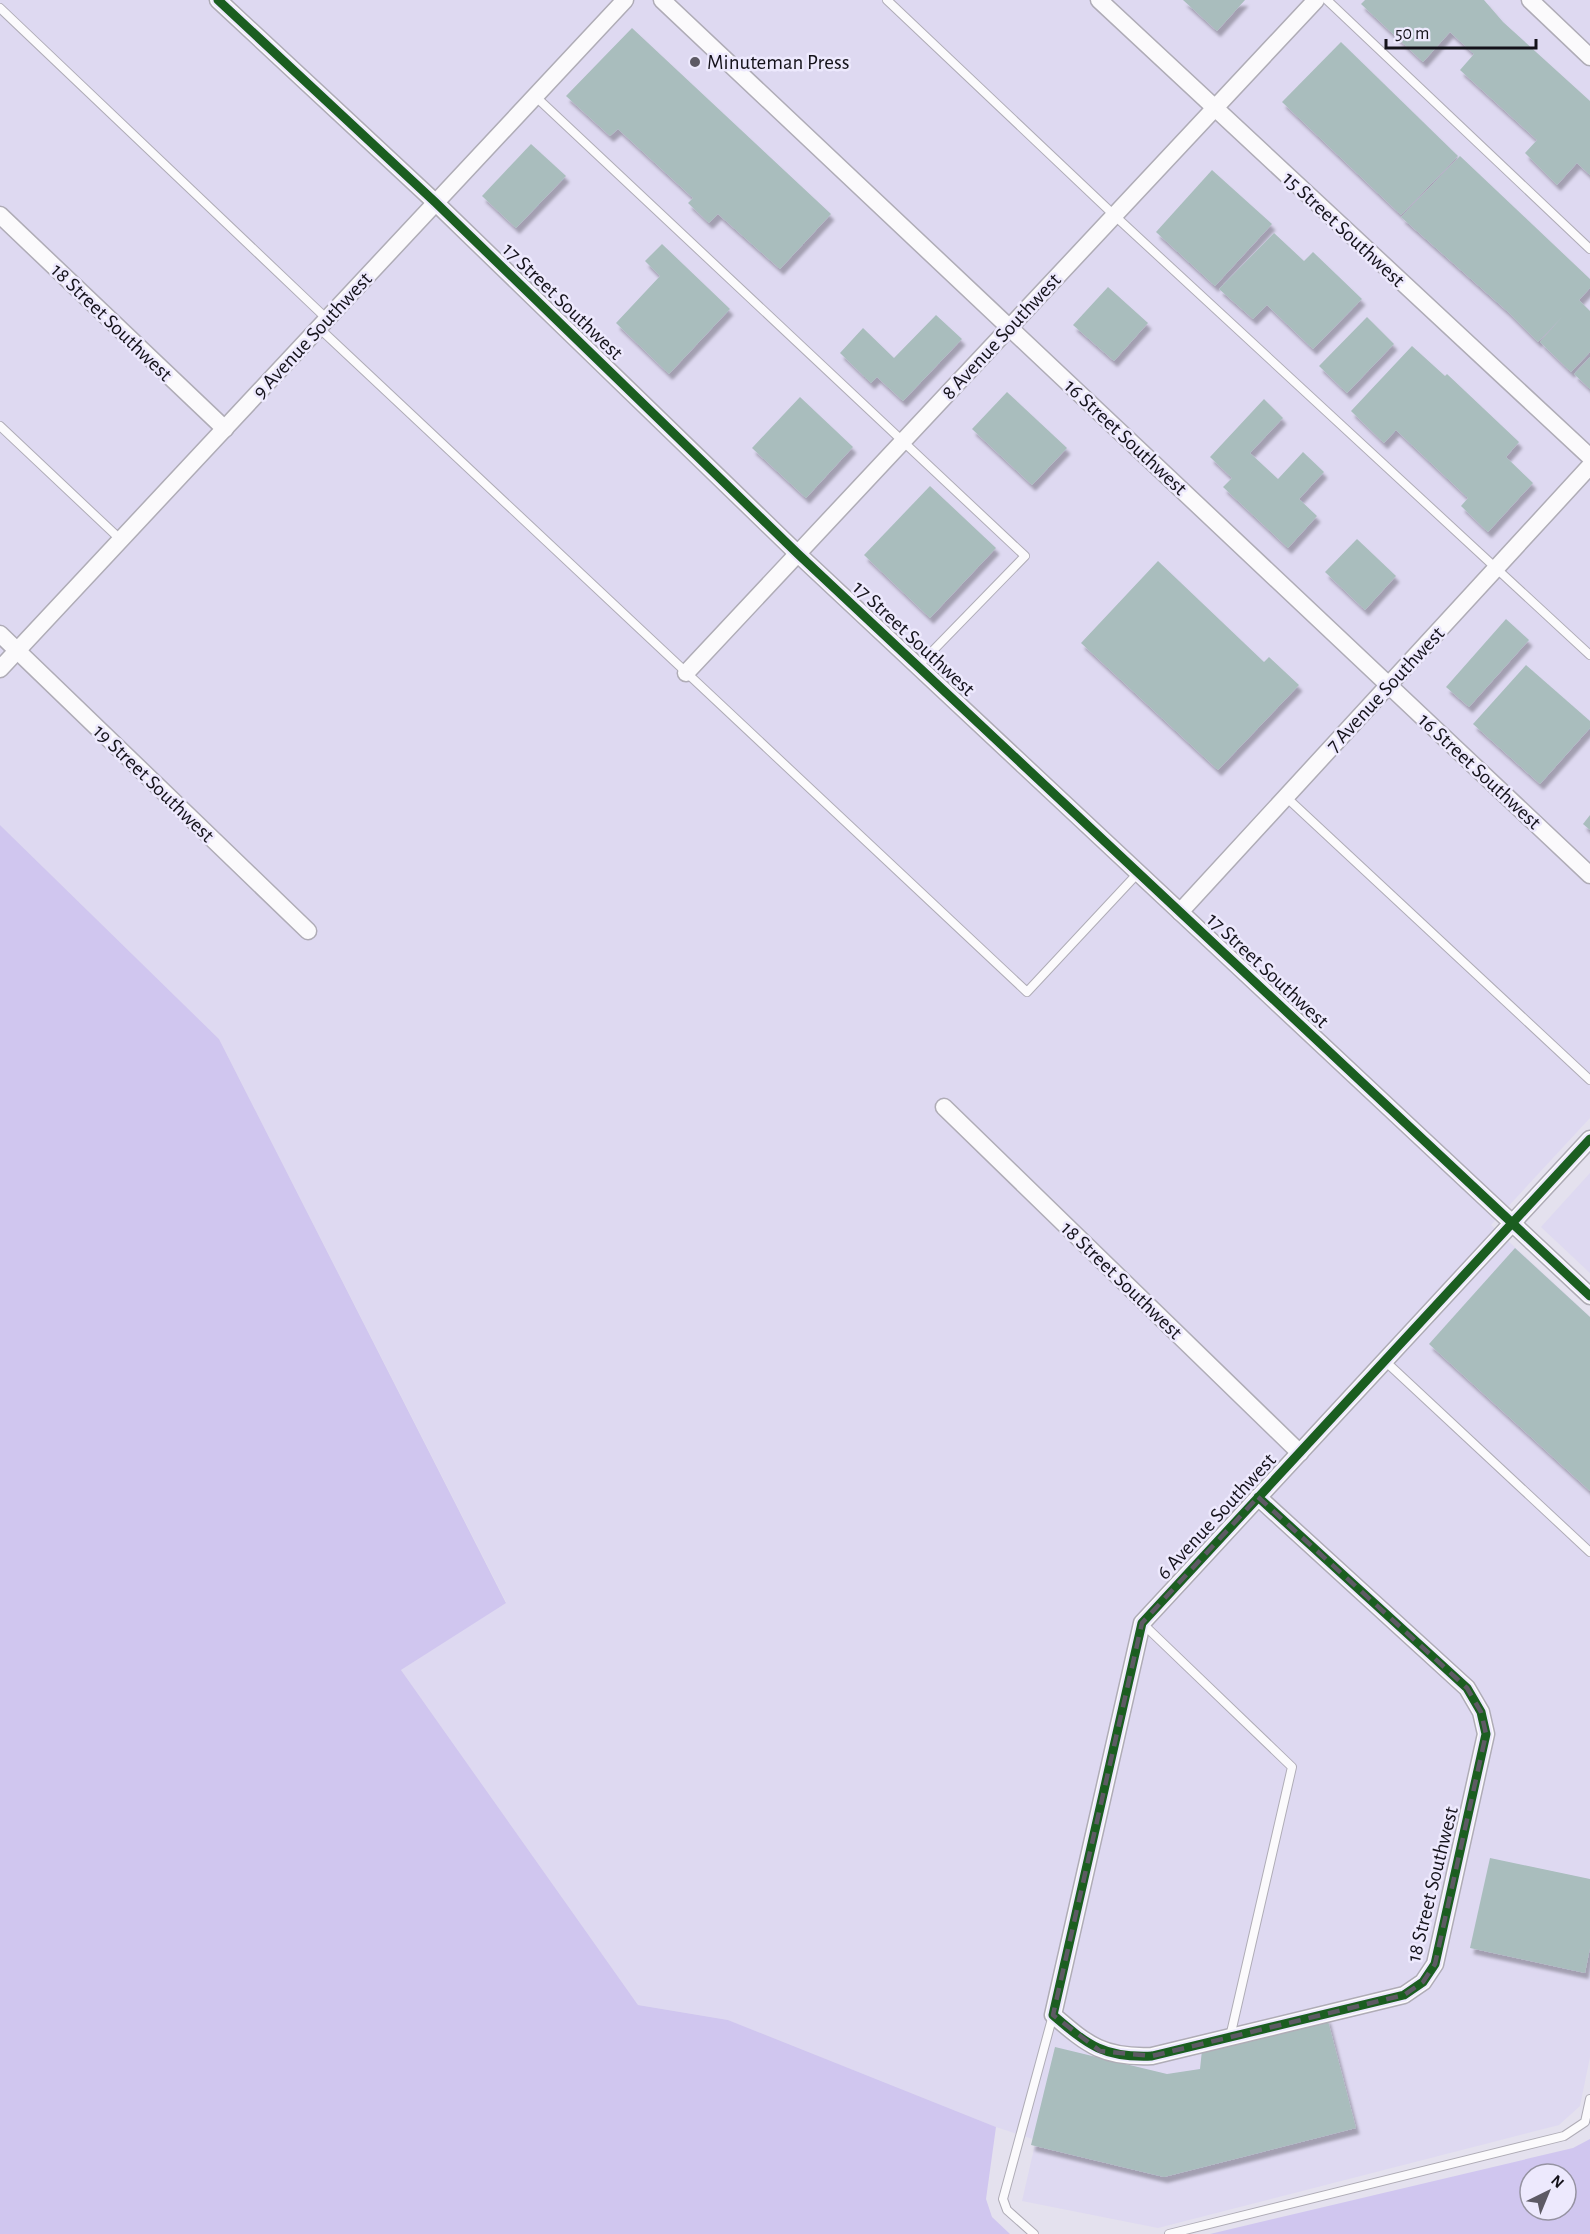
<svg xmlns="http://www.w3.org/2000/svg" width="1590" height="2234" viewBox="0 0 1590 2234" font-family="'Alegreya Sans',sans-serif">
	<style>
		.built { fill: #ded9f1 }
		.green { fill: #d0c6ef; fill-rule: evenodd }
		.building { fill: #a9bdbd; filter: url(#shadow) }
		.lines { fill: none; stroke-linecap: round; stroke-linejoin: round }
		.lane-casing { stroke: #afacb6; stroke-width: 10 }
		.street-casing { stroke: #afacb6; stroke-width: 19 }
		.lane { stroke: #fbfafc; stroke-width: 8 }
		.street { stroke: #fbfafc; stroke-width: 16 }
		.cycleway-casing { stroke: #ede9fd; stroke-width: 13 }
		.cycleway { stroke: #1b5e20; stroke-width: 9 }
		.marked { fill: none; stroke: #5d5a64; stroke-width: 4.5; stroke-dasharray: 12 8; stroke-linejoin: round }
		.poi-dot { fill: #5d5a64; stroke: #ede9fd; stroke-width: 2 }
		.labels { text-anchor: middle; stroke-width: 5; stroke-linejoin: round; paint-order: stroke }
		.poi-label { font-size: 21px; fill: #14121a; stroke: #ede9fd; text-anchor: start }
		.street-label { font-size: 21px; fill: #14121a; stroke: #ede9fd }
	</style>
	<defs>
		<filter id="shadow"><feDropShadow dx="3.5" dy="6" stdDeviation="1.5" flood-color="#0004"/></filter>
	</defs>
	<rect width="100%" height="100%" fill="#e4e1ee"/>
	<!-- built -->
	<g class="built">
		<path d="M 0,0 L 1590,0 L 1590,1118 L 1491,1225 L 1590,1317 L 1590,2057 L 1580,2106 L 1559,2125 L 1158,2228 L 1022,2201 L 1036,2140 L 996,2127 L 728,2020 L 638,2005 L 401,1670 L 506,1602 L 219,1039 L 0,825 Z"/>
		<path d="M 1590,1173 L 1590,1273 L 1541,1227 Z"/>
	</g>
	<!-- green -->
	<g class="green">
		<path d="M 0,825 L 219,1039 L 506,1603 L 401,1670 L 638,2005 L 728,2020 L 996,2127 L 986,2199 L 992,2217 L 1010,2234 L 0,2234 Z"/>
		<path d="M 1590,2139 L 1590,2234 L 1210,2234 L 1573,2148 ZM 1530,2174 L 1566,2174 L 1566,2210 L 1530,2210 Z"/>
	</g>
	<!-- building -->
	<g class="building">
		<path d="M 1183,0 L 1245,0 L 1217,31 Z"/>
		<path d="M 1365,0 L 1484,0 L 1503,22 L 1590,101 L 1590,175 L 1577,163 L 1557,185 L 1525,153 L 1537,140 L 1460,70 L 1474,54 L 1450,32 L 1423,62 L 1361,4 Z"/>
		<path d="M 632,28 L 831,214 L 780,269 L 718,214 L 709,223 L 688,203 L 693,198 L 618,129 L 610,136 L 566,96 Z"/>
		<path d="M 1341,42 L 1458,156 L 1401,215 L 1282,102 Z"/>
		<path d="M 531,144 L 566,176 L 516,228 L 482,196 Z"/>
		<path d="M 1460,156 L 1590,279 L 1590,288 L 1579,300 L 1590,311 L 1590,352 L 1571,372 L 1540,342 L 1562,317 L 1538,342 L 1507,311 L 1401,217 Z"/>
		<path d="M 1212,170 L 1272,224 L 1215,286 L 1156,232 Z"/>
		<path d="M 1274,233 L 1304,261 L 1313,252 L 1362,299 L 1313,349 L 1267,305 L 1253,319 L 1219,289 Z"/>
		<path d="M 662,244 L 730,309 L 669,374 L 616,323 L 660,276 L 645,261 Z"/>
		<path d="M 1108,287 L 1148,323 L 1114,361 L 1073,325 Z"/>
		<path d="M 936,315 L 962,339 L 903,401 L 877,377 L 871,383 L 840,353 L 863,328 L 894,358 Z"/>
		<path d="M 1367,317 L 1394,344 L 1347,393 L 1319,366 Z"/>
		<path d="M 1412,346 L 1445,376 L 1447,374 L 1519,442 L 1506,457 L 1533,483 L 1488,532 L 1461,506 L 1468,498 L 1396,430 L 1384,443 L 1351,411 Z"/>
		<path d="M 1590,357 L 1590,389 L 1574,374 Z"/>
		<path d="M 1007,392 L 1067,448 L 1032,485 L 972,429 Z"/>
		<path d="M 800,397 L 853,447 L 806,498 L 752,448 Z"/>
		<path d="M 1264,399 L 1283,418 L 1250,453 L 1278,479 L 1303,452 L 1324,472 L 1299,499 L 1317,516 L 1288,548 L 1223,487 L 1232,478 L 1210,457 Z"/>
		<path d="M 930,486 L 996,548 L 930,618 L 864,555 Z"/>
		<path d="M 1357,539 L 1396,576 L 1365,610 L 1325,572 Z"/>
		<path d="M 1158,561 L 1264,662 L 1269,657 L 1299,685 L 1218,770 L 1081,643 Z"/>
		<path d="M 1506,619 L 1529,640 L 1469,707 L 1446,687 Z"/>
		<path d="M 1526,665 L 1590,721 L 1590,728 L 1540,784 L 1473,724 Z"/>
		<path d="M 1590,815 L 1590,830 L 1583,824 Z"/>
		<path d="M 1515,1248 L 1590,1317 L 1590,1491 L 1429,1344 Z"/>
		<path d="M 1490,1858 L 1590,1879 L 1590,1948 L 1585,1973 L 1470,1948 Z"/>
		<path d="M 1327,2017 L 1356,2128 L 1164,2177 L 1031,2145 L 1055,2047 L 1167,2074 L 1200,2069 L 1202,2050 Z"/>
	</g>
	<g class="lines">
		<defs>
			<g id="lane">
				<path d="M 887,0 L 1114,215 L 1590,655"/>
				<path d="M 1327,0 L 1590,249"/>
				<path d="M 0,8 L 327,319"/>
				<path d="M 535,96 L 1025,556 L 918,666"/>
				<path d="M 319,328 L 1027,992 L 1138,873"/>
				<path d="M 0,426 L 121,540"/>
				<path d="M 1286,797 L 1590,1080"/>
				<path d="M 1385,1361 L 1590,1552"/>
				<path d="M 1142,1623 L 1292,1767 L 1230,2037"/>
				<path d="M 1034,2234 L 1007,2210 L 1003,2199 L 1053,2015"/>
				<path d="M 1169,2234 L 1564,2136 L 1585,2122 L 1590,2099"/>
			</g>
			<g id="street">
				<path d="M 218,0 L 435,202 L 798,554 L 1590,1296"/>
				<path d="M 662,0 L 1590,875"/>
				<path d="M 1099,0 L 1590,457"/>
				<path d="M 1530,0 L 1590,57"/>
				<path d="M 0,215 L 225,429"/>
				<path d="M 0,634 L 308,931"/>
				<path d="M 0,669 L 625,0"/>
				<path d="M 686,673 L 1316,0"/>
				<path d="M 1180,912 L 1590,466"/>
				<path d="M 944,1107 L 1300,1453"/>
				<path d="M 1258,1497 L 1467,1688 L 1481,1712 L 1486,1734 L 1435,1964 L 1423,1982 L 1404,1995 L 1152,2056 C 1104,2058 1089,2046 1053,2015 L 1142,1623 L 1590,1139"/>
			</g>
		</defs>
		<!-- lane casing -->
		<use href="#lane" class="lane-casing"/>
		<!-- street casing -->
		<use href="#street" class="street-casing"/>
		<!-- lane -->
		<use href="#lane" class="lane"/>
		<!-- street -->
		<use href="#street" class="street"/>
		<defs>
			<g id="cycleway">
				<path d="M 218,0 L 435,202 L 798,554 L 1590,1296"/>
				<path d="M 1258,1497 L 1467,1688 L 1481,1712 L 1486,1734 L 1435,1964 L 1423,1982 L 1404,1995 L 1152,2056 C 1104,2058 1089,2046 1053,2015 L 1142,1623 L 1590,1139"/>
			</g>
		</defs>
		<!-- cycleway casing -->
		<use href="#cycleway" class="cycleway-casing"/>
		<!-- cycleway -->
		<use href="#cycleway" class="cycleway"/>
	</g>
	<!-- marked area -->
	<path class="marked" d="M 1258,1497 L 1467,1688 L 1481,1712 L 1486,1734 L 1435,1964 L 1423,1982 L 1404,1995 L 1152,2056 L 1100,2051 L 1053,2015 L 1142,1623 Z"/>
	<!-- markers -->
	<circle class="poi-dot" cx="695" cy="62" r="6"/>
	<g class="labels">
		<!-- poi labels -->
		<g class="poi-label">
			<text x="707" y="69">Minuteman Press</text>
		</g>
		<!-- street labels -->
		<g class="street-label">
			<text transform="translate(1344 229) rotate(43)" y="7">15 Street Southwest</text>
			<text transform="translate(563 301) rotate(44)" y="7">17 Street Southwest</text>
			<text transform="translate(112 322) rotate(44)" y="7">18 Street Southwest</text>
			<text transform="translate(312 335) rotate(-47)" y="7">9 Avenue Southwest</text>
			<text transform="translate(1001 336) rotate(-47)" y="7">8 Avenue Southwest</text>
			<text transform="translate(1126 437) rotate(43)" y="7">16 Street Southwest</text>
			<text transform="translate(914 638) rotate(43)" y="7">17 Street Southwest</text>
			<text transform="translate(1385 689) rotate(-47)" y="7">7 Avenue Southwest</text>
			<text transform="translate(1480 771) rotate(43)" y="7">16 Street Southwest</text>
			<text transform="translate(154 783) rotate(44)" y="7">19 Street Southwest</text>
			<text transform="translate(1268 970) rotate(43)" y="7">17 Street Southwest</text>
			<text transform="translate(1122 1280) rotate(44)" y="7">18 Street Southwest</text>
			<text transform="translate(1216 1516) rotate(-47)" y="7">6 Avenue Southwest</text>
			<text transform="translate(1432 1884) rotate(-76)" y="7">18 Street Southwest</text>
		</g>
	</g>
	<!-- north arrow -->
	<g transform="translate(1548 2192) rotate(43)"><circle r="28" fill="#ede9fd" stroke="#9693a2" stroke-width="1.5"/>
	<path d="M0-4.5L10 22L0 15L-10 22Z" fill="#5d5a64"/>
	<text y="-9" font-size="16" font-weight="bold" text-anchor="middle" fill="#14121a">N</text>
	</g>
	<!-- scale -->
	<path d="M1386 39v9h150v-9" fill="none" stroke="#14121a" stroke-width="3"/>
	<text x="1395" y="39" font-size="18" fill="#14121a" stroke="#ede9fd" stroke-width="4.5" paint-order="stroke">50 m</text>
</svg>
